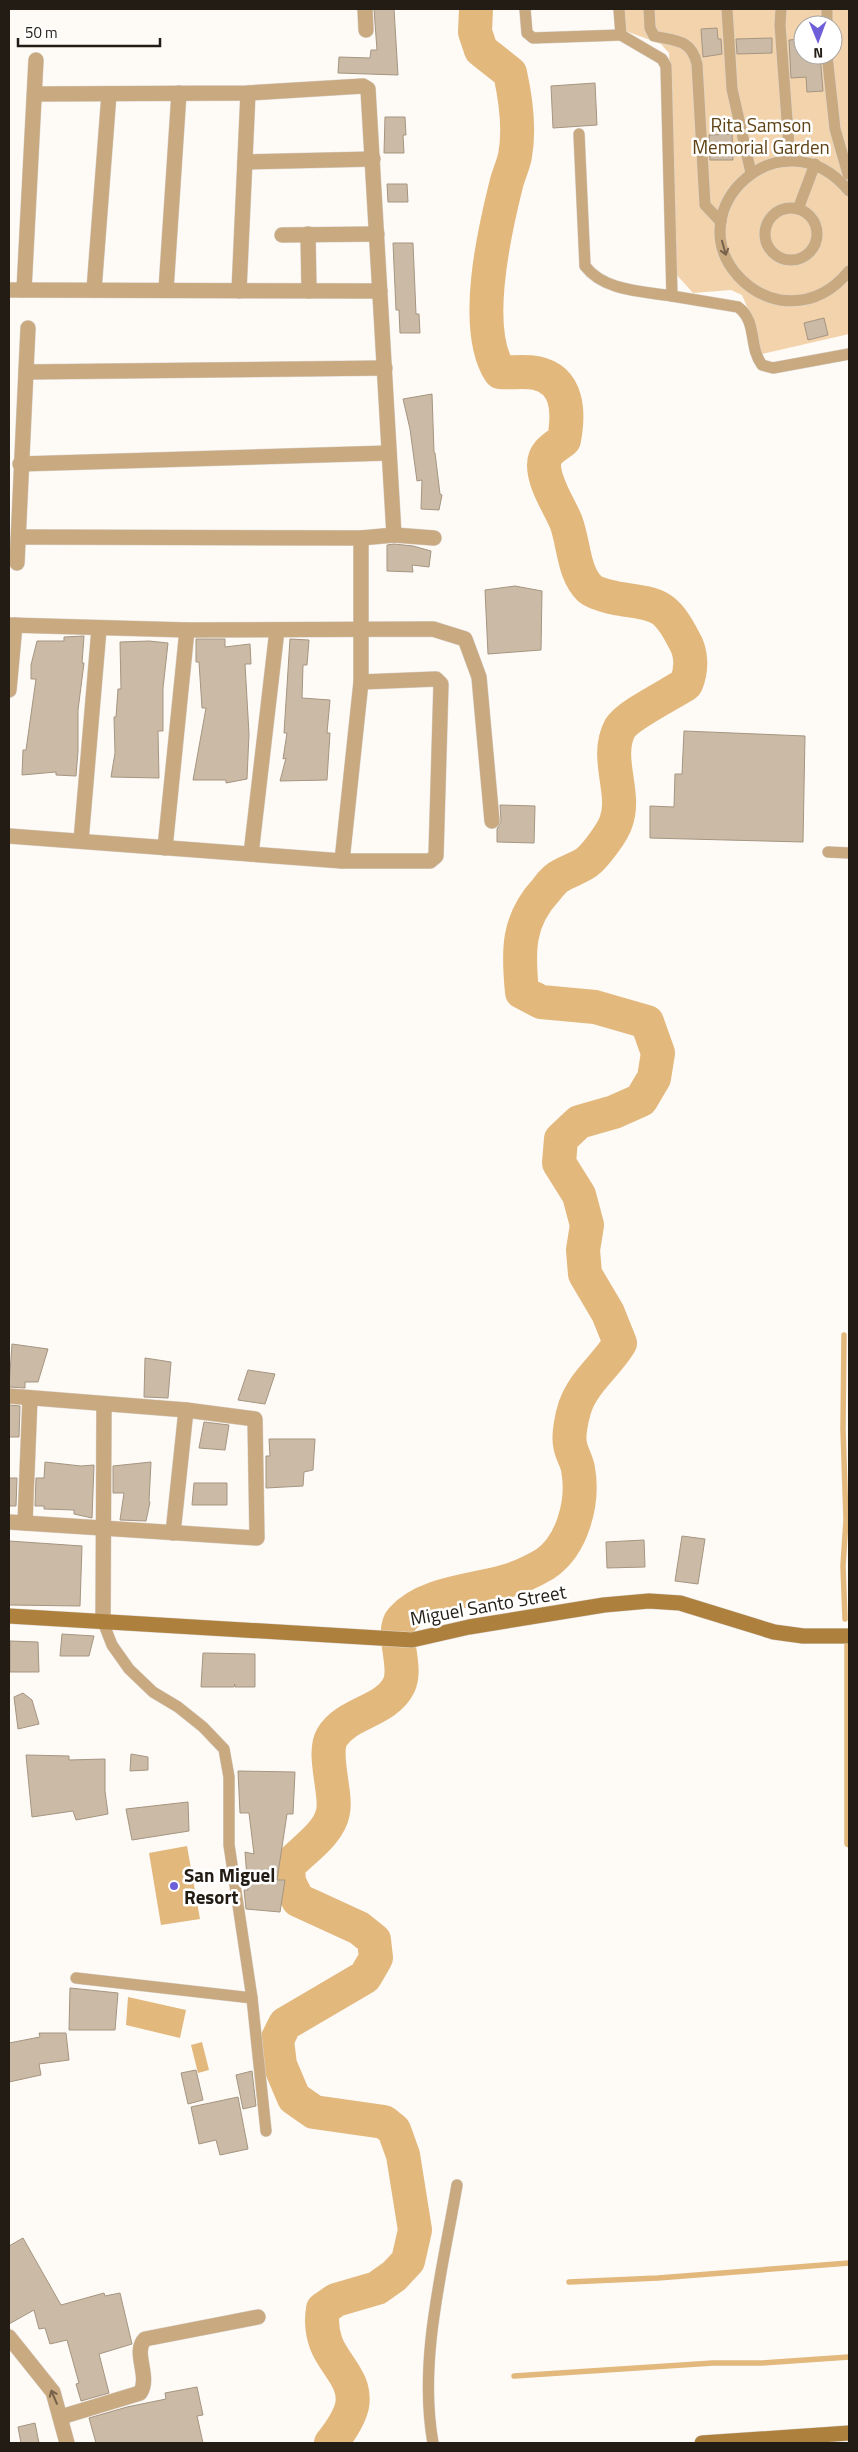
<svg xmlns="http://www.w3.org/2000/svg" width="858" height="2452" viewBox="0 0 858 2452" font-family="'Titillium Web',sans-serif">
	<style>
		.green { fill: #f2d3ab; fill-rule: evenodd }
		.water { fill: #e2b87d }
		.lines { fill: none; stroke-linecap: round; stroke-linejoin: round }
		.stream { stroke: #e2b87d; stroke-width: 5.5 }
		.river { stroke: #e2b87d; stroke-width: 34 }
		.building { fill: #cbbba6; stroke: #a59581 }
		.service-casing { stroke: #dbd6d2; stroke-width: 12 }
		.minor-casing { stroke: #dbd6d2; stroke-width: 16 }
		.tertiary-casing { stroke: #dbd6d2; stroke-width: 16 }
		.secondary-casing { stroke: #dbd6d2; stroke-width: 16 }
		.service { stroke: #c9a97f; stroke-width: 11 }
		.minor { stroke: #c9a97f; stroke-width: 15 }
		.tertiary { stroke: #c9a97f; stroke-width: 15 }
		.secondary { stroke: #ae803d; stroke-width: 15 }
		.oneway { stroke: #76624a }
		.poi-dot { fill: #6e5fd9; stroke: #fff; stroke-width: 2 }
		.labels { text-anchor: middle; stroke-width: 5; stroke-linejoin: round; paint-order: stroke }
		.park-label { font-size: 19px; fill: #5f4215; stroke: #fff }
		.street-label { font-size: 19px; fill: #221c14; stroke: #fff }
		.poi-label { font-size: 19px; font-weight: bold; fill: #221c14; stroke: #fff; text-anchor: start }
	</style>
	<rect width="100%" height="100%" fill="#fefaf6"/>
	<!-- green -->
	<path class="green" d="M 622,9 L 849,9 L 849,334 L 762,354 L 753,321 L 742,295 L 731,290 L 693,293 L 676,274 L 669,53 L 661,44 L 623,30 ZM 803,25 L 833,25 L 833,55 L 803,55 Z"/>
	<!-- water -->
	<g class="water">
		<path d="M 187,1846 L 200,1919 L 161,1925 L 149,1853 Z"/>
		<path d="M 128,1997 L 186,2010 L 180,2038 L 126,2025 Z"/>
		<path d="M 202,2042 L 209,2070 L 198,2073 L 191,2045 Z"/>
	</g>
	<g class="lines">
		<!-- stream -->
		<g class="stream">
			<path d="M 844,1335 L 843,1429 L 846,1520 L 843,1566 L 845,1619"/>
			<path d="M 847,1641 L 847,1844 L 849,1845"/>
			<path d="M 569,2282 L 658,2278 L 849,2263"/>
			<path d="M 514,2376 L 713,2363 L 762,2363 L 849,2357"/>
		</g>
		<!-- river -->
		<path class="river" d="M 331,2443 C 339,2433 349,2419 352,2406 C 357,2380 334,2365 326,2343 C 322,2332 321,2321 323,2309 L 336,2300 L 377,2288 L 394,2276 L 408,2261 L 415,2230 L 403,2155 L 394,2130 L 384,2122 L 314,2112 L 294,2098 L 280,2065 L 277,2040 L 285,2024 L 365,1977 L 376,1958 L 374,1940 L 359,1928 L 298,1900 L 289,1882 L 288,1866 C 303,1850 329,1834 333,1812 C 337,1793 322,1754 332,1737 C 347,1712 386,1712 399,1685 C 408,1666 390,1632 402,1619 C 425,1593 472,1591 503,1582 C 516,1579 533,1571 545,1564 C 573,1545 584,1501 578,1469 C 577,1461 571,1453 570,1444 C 568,1435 572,1416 575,1407 C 584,1381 607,1365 620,1343 L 608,1313 L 585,1274 L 583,1250 L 587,1225 L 579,1195 L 559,1163 L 561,1139 L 579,1122 L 614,1112 L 641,1100 L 654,1078 L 658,1053 L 647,1022 L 595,1007 L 541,1002 L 522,992 C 518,952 517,921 546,890 C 550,885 554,879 560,876 C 568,871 579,868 587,862 C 595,856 613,832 616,822 C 627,793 604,758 620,728 C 628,715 671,694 686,684 C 692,670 692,653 684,640 C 664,601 656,605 615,598 C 608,596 596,594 590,589 C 573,573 574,543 566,522 C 559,505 544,484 544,465 C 544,452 555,447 564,440 C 569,413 569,380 536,373 C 524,371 512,373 500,372 C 472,329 494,233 506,185 C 508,176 513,166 515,156 C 520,129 516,100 510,73 L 481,50 L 475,32 L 476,9"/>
	</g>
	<!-- building -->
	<g class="building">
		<path d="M 374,9 L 394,9 L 398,75 L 338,73 L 339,57 L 370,58 L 371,50 L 377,50 Z"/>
		<path d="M 717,28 L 718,39 L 721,39 L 722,54 L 703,57 L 701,29 Z"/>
		<path d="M 772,38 L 772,53 L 737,54 L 736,39 Z"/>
		<path d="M 803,39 L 803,55 L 820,55 L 823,91 L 807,92 L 806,77 L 791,78 L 789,40 Z"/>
		<path d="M 595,83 L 597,125 L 553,128 L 551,86 Z"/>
		<path d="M 385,117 L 405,117 L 406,135 L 403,135 L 404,153 L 384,153 Z"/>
		<path d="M 732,134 L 733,160 L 710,160 L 709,135 Z"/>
		<path d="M 387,184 L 407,184 L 408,202 L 388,202 Z"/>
		<path d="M 393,243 L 413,243 L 416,314 L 419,314 L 420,333 L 400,333 L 399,310 L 396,310 Z"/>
		<path d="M 824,318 L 828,335 L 808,340 L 804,323 Z"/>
		<path d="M 432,394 L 434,452 L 435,453 L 440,494 L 442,495 L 439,510 L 421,509 L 422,480 L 417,481 L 410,429 L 403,399 Z"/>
		<path d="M 394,544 L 413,546 L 431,551 L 429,567 L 412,565 L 413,572 L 387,571 L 387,545 Z"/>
		<path d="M 515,586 L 542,591 L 541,650 L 488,654 L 485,590 Z"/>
		<path d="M 84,636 L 82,663 L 84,663 L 78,710 L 78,751 L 76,776 L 56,775 L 56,772 L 22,775 L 23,750 L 26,750 L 36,679 L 31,679 L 31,665 L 37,641 L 64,641 L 64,637 Z"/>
		<path d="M 196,639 L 225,639 L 225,647 L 250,644 L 251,664 L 245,664 L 249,734 L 247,779 L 226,783 L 226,780 L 193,780 L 206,708 L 202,708 L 199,662 L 196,662 Z"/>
		<path d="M 290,639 L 309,640 L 307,665 L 303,665 L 302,698 L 330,700 L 327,733 L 330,733 L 327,780 L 280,781 L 286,758 L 283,759 L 287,733 L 284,733 Z"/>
		<path d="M 149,641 L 168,643 L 163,688 L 163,731 L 158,731 L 159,778 L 111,777 L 115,753 L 114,717 L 116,717 L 118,689 L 121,689 L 120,642 Z"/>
		<path d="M 684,731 L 805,736 L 803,842 L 650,838 L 650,806 L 674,807 L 675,774 L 682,774 Z"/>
		<path d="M 500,805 L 535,806 L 534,843 L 497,842 L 497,829 L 501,821 Z"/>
		<path d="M 12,1344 L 48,1349 L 38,1382 L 25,1382 L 25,1388 L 9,1387 Z"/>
		<path d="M 145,1358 L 171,1362 L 168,1398 L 144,1397 Z"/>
		<path d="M 248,1370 L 275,1374 L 265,1404 L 238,1400 Z"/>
		<path d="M 9,1405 L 20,1406 L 19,1437 L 9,1437 Z"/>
		<path d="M 204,1422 L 229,1425 L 225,1450 L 199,1448 Z"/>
		<path d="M 269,1439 L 315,1439 L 313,1470 L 304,1472 L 303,1486 L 266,1488 L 266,1456 L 270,1456 Z"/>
		<path d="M 45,1462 L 81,1466 L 94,1465 L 92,1518 L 74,1514 L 74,1510 L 44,1509 L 44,1506 L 35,1506 L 36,1478 L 44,1478 Z"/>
		<path d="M 151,1462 L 149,1501 L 150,1502 L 146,1521 L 120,1520 L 124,1493 L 113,1493 L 113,1466 Z"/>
		<path d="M 9,1478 L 17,1478 L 16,1506 L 9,1506 Z"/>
		<path d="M 194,1483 L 227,1483 L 227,1505 L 192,1505 Z"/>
		<path d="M 682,1536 L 705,1539 L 698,1584 L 675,1581 Z"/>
		<path d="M 644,1540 L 645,1567 L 607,1568 L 606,1542 Z"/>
		<path d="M 9,1541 L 82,1546 L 80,1606 L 9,1605 Z"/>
		<path d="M 62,1634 L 94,1636 L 89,1656 L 60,1656 Z"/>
		<path d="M 10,1641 L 38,1642 L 39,1672 L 10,1672 Z"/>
		<path d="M 203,1653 L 255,1654 L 255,1687 L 235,1687 L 235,1684 L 234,1687 L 201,1687 Z"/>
		<path d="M 23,1693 L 32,1700 L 39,1724 L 18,1729 L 14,1697 Z"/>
		<path d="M 131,1754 L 148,1757 L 148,1770 L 130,1771 Z"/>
		<path d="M 26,1755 L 69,1756 L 69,1760 L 105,1759 L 105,1791 L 108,1814 L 76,1820 L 73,1811 L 32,1817 Z"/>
		<path d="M 238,1771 L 295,1772 L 293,1814 L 287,1814 L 277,1880 L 285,1880 L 280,1912 L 246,1909 L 244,1890 L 248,1890 L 245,1852 L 254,1854 L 249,1813 L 240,1813 Z"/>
		<path d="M 188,1802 L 189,1831 L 132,1840 L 126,1809 Z"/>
		<path d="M 70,1988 L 118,1993 L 115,2030 L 69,2030 Z"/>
		<path d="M 39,2033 L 66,2033 L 69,2060 L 39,2064 L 41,2075 L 9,2082 L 9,2043 L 40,2037 Z"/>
		<path d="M 196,2070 L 203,2100 L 188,2104 L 181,2073 Z"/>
		<path d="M 252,2071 L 256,2106 L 243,2109 L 236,2075 Z"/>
		<path d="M 238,2097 L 248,2149 L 220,2155 L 216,2140 L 199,2144 L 191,2107 Z"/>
		<path d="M 23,2238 L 61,2305 L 104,2293 L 105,2296 L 120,2293 L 132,2344 L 99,2354 L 109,2393 L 81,2401 L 76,2384 L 79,2383 L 67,2340 L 50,2344 L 45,2328 L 39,2329 L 34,2310 L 9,2324 L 9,2246 Z"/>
		<path d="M 197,2387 L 203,2415 L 197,2416 L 203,2443 L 96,2443 L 89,2418 L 127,2407 L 166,2399 L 165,2393 Z"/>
		<path d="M 35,2423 L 39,2443 L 21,2443 L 18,2427 Z"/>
	</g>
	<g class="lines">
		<defs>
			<g id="service">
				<path d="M 525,9 L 527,33 L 533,38 L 621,35"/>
				<path d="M 619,9 L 621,35 L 662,59 L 666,66 L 672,296 L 738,307 C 758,322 748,346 762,365 L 773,368 L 849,354"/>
				<path d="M 649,9 L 650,28 L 654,36 C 676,41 691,39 697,64 L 705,205 L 721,222"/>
				<path d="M 727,9 L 732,89 L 751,173"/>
				<path d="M 781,9 L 780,25 L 790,160"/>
				<path d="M 827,25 L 827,9"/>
				<path d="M 827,55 L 835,129 L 848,174"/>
				<path d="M 579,134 L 585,266 C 604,291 641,291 672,296"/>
				<path d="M 849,191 C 782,111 678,209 738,276 C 749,288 763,297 780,300 C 808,304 831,293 849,271"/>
				<circle cx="791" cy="234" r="26"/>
				<path d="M 798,209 L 815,164"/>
				<path d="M 828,852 L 849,853"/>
				<path d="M 103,1622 L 112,1645 L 129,1669 L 153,1692 L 178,1707 L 203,1727 L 224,1749 L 229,1777 L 229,1845 L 252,1998 L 266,2131"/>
				<path d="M 76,1978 L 252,1998"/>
				<path d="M 433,2443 C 418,2360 443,2268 457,2185"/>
			</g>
			<g id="minor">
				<path d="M 365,9 L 366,30"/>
				<path d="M 35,94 L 248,93 L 363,86 L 368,89 L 394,535"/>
				<path d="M 245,162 L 373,159"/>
				<path d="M 308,234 L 309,291"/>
				<path d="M 282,235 L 377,234"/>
				<path d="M 9,290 L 380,291"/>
				<path d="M 24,290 L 36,60"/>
				<path d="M 94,290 L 109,94"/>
				<path d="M 166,290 L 179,93"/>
				<path d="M 239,291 L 248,93"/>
				<path d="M 26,372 L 385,368"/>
				<path d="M 20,464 L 389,453"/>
				<path d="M 20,537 L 361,538 L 394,535 L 434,538"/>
				<path d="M 17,563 L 28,328"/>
				<path d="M 9,625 L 187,630 L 433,629 L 465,639 L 479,677 L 492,821"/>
				<path d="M 9,690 L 15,625"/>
				<path d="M 9,836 L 342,861 L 430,861 L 436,856 L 441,684 L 436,679 L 361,682"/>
				<path d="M 81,841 L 99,629"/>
				<path d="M 165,848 L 187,630"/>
				<path d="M 251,854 L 277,630"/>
				<path d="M 342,861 L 361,682 L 361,538"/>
				<path d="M 9,1396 L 186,1410 L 255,1419 L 257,1538 L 9,1522"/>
				<path d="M 25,1523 L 30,1398"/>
				<path d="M 173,1533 L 186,1410"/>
				<path d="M 103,1622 L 104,1405"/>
				<path d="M 61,2417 L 140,2393 C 151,2377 132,2352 145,2339 L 258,2317"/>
			</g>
			<path id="tertiary" d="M 9,2337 L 53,2392 L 67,2443"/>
			<g id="secondary">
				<path d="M 9,1616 L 412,1640 L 469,1627 L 604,1605 L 649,1601 L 680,1603 L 774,1632 L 803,1636 L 849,1636"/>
				<path d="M 702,2443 L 849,2433"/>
			</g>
		</defs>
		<!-- service casing -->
		<use href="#service" class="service-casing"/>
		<!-- minor casing -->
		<use href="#minor" class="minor-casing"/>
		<!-- tertiary casing -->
		<use href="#tertiary" class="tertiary-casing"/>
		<!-- secondary casing -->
		<use href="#secondary" class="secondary-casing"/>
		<!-- service -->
		<use href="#service" class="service"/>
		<!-- minor -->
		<use href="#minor" class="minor"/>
		<!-- tertiary -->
		<use href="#tertiary" class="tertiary"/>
		<!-- secondary -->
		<use href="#secondary" class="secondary"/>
	</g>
	<!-- one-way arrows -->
	<defs><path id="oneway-shaft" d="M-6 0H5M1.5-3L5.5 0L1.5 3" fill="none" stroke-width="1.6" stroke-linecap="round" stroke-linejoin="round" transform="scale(1.25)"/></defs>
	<g class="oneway">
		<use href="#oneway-shaft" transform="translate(724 248) rotate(74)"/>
		<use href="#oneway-shaft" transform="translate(54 2397) rotate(-113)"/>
	</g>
	<!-- markers -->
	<circle class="poi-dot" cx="174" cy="1886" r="5"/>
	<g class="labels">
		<!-- park labels -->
		<g class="park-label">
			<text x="761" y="132">Rita Samson<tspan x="761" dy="22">Memorial Garden</tspan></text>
		</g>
		<!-- street labels -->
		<g class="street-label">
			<text transform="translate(488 1605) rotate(-10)" y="7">Miguel Santo Street</text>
		</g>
		<!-- poi labels -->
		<g class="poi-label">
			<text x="184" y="1882">San Miguel<tspan x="184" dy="22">Resort</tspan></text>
		</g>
	</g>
	<!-- border -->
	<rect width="858" height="2452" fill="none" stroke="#221c14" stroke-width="20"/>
	<!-- north arrow -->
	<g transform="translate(818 40) rotate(179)"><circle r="24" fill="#ffffff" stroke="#a7a4a1"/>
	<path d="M0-4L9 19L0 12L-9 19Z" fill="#6e5fd9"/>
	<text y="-8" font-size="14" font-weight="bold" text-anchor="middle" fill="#221c14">N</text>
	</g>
	<!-- scale -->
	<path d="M18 38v8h142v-8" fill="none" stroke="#221c14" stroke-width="2.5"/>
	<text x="25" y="38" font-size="15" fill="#221c14" stroke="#ffffff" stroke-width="4" paint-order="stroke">50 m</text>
</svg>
